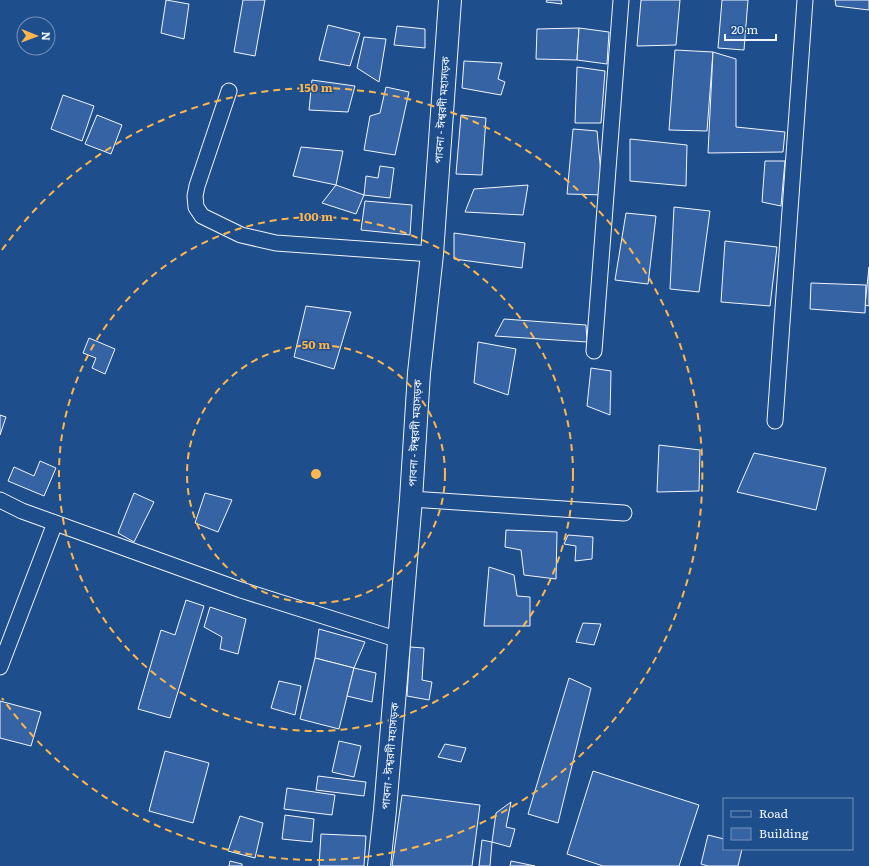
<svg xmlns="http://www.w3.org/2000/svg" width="869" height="866" viewBox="0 0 869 866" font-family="Literata,'Noto Sans Bengali',serif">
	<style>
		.building { fill: #3563a3; stroke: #f2f6ff }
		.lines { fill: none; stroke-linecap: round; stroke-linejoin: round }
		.street-casing { stroke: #f2f6ff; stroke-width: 17 }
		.primary-casing { stroke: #f2f6ff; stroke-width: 24 }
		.street { stroke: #1f4e8c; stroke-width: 15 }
		.primary { stroke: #1f4e8c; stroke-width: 22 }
		.ring { fill: none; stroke: #ffb74d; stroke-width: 2; stroke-dasharray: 7 5 }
		.labels { text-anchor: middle; stroke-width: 3; stroke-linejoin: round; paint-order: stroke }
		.street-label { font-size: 11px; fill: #f2f6ff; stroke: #1f4e8c }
		.centre { fill: #ffb74d; stroke: #1f4e8c; stroke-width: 2 }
		.ring-label { font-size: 12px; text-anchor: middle; font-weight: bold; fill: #ffb74d; stroke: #1f4e8c; stroke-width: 3; stroke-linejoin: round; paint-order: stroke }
	</style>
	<rect width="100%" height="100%" fill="#1f4e8c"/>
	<!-- building -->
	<g class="building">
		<path d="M 166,0 L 189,4 L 184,39 L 161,33 Z"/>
		<path d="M 243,0 L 265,0 L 255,56 L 234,52 Z"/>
		<path d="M 547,0 L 561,0 L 562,4 L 546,2 Z"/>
		<path d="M 641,0 L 680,0 L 676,45 L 637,46 Z"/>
		<path d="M 722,0 L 748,0 L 744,50 L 718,48 Z"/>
		<path d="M 835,0 L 869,0 L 869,10 L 836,6 Z"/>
		<path d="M 328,25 L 360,33 L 350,66 L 319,60 Z"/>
		<path d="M 397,26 L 425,29 L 425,48 L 394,45 Z"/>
		<path d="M 579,28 L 577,60 L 536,59 L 537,29 Z"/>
		<path d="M 579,28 L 609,32 L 607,64 L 577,60 Z"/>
		<path d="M 364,37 L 386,39 L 379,82 L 357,68 Z"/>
		<path d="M 675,50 L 713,52 L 707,131 L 669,130 Z"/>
		<path d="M 713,52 L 736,59 L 736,127 L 785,132 L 783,152 L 708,153 Z"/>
		<path d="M 464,61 L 502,63 L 498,79 L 505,82 L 501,95 L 462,88 Z"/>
		<path d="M 577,67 L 605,71 L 601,123 L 575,123 Z"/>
		<path d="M 312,80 L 355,86 L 348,112 L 309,110 Z"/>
		<path d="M 386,87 L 409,92 L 395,155 L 364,150 L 370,116 L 380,113 Z"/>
		<path d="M 63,95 L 94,106 L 82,141 L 51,129 Z"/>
		<path d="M 97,115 L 122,125 L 111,154 L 85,144 Z"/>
		<path d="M 461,115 L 486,118 L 482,175 L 456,174 Z"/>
		<path d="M 573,129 L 597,131 L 603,195 L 567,194 Z"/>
		<path d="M 630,139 L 687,145 L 686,186 L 630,181 Z"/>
		<path d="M 301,147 L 343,151 L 336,185 L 293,176 Z"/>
		<path d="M 765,161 L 785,161 L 781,206 L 762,202 Z"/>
		<path d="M 380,166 L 394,168 L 390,198 L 364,195 L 366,176 L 378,178 Z"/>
		<path d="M 336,185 L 364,195 L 356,214 L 322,203 Z"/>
		<path d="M 528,185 L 523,215 L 465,212 L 474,189 Z"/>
		<path d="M 365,201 L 412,205 L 410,235 L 361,230 Z"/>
		<path d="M 674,207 L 710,211 L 699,292 L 670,289 Z"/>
		<path d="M 626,213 L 656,216 L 648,284 L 615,280 Z"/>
		<path d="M 454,233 L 525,243 L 522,268 L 454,259 Z"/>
		<path d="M 725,241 L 777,247 L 770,306 L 721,302 Z"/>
		<path d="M 869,267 L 869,306 L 865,305 Z"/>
		<path d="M 811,283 L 866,285 L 865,313 L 810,309 Z"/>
		<path d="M 306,306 L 351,312 L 334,369 L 294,357 Z"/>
		<path d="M 504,319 L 586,325 L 587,342 L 495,336 Z"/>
		<path d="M 89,338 L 115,349 L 105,374 L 92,368 L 96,358 L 83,353 Z"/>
		<path d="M 478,342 L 516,349 L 508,395 L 474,383 Z"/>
		<path d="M 591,368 L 611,371 L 610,415 L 587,406 Z"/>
		<path d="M 0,415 L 6,417 L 0,435 Z"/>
		<path d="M 659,445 L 700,450 L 699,491 L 657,492 Z"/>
		<path d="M 754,453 L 826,468 L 816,510 L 737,492 Z"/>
		<path d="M 40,461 L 56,468 L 44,496 L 8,481 L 14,467 L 34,476 Z"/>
		<path d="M 134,493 L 154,502 L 134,542 L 118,533 Z"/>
		<path d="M 205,493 L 232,500 L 218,532 L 195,523 Z"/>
		<path d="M 506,530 L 557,532 L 556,579 L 524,575 L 521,550 L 505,547 Z"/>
		<path d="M 568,535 L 593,537 L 592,559 L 575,561 L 576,546 L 564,544 Z"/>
		<path d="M 489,567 L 514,575 L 517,596 L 530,597 L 530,626 L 484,626 Z"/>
		<path d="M 186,600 L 204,606 L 170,718 L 138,709 L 161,630 L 175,635 Z"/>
		<path d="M 210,607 L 246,619 L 238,654 L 220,649 L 222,637 L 204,627 Z"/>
		<path d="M 583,623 L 601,624 L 594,645 L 576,642 Z"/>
		<path d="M 319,629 L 365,642 L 354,668 L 315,658 Z"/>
		<path d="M 410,647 L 424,648 L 422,680 L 432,682 L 429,700 L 407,696 Z"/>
		<path d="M 315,658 L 354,668 L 339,729 L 300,719 Z"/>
		<path d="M 354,668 L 376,673 L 372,702 L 347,696 Z"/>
		<path d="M 569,678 L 591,688 L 558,823 L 528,814 Z"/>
		<path d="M 279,681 L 301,686 L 295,715 L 271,708 Z"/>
		<path d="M 0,701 L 41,712 L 31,746 L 0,738 Z"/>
		<path d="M 339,741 L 361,746 L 354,777 L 332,772 Z"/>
		<path d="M 445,744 L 466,748 L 461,762 L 438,757 Z"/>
		<path d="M 165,751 L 209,763 L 193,823 L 149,811 Z"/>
		<path d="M 593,771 L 699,805 L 679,866 L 603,866 L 567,854 Z"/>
		<path d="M 318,776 L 366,782 L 364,796 L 316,790 Z"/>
		<path d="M 287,788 L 335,795 L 332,815 L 284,809 Z"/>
		<path d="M 402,795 L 480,805 L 472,866 L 392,866 Z"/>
		<path d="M 511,802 L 506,827 L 515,829 L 510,847 L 492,842 L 496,813 Z"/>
		<path d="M 285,815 L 314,819 L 312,842 L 282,839 Z"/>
		<path d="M 240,816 L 263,823 L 255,858 L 228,851 Z"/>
		<path d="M 321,834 L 366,836 L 364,866 L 319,866 Z"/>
		<path d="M 708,835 L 724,839 L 724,849 L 742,849 L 738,866 L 708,866 L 701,864 Z"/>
		<path d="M 482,840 L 492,842 L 490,866 L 479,866 Z"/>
		<path d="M 230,861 L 242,864 L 242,866 L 229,866 Z"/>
		<path d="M 511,861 L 535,866 L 510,866 Z"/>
	</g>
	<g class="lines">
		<defs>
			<g id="street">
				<path d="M 229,91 L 197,186 L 195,196 L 196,207 L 202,216 L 241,235 L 276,243 L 432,254"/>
				<path d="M 594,351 L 621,0"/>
				<path d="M 775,421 L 805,0"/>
				<path d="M 411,499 L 624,513"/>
				<path d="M 0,500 L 22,511 L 241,590 L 399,640"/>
				<path d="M 0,667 L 55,523"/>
			</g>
			<path id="primary" d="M 379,866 L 385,810 L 411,499 L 419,373 L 432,254 L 450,0"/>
		</defs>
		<!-- street casing -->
		<use href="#street" class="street-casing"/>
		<!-- primary casing -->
		<use href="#primary" class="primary-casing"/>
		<!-- street -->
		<use href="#street" class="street"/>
		<!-- primary -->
		<use href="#primary" class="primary"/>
	</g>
	<!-- distance rings -->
	<g class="ring">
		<circle cx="316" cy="474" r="129"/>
		<circle cx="316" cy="474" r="257"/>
		<path d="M2 250A386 386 0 1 1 2 698"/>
	</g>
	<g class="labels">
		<!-- street labels -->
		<g class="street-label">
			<text transform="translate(442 110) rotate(-86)" y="4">পাবনা - ঈশ্বরদী মহাসড়ক</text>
			<text transform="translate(415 433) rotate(-87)" y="4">পাবনা - ঈশ্বরদী মহাসড়ক</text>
			<text transform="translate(390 756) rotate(-85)" y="4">পাবনা - ঈশ্বরদী মহাসড়ক</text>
		</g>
	</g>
	<circle cx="316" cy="474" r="6" class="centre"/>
	<g class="ring-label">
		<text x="316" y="92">150 m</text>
		<text x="316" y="221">100 m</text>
		<text x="316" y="349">50 m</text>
	</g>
	<!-- legend -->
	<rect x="723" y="798" width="130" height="52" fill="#1f4e8c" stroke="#7391ba"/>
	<rect x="731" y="811" width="20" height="6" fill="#1f4e8c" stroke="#7391ba"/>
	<text x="759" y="818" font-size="12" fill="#f2f6ff">Road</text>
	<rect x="731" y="828" width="20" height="12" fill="#3563a3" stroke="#7391ba"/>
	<text x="759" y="838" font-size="12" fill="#f2f6ff">Building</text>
	<!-- north arrow -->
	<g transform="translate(36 36) rotate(91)"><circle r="19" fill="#1f4e8c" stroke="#7391ba"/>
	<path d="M0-3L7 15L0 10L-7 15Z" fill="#ffb74d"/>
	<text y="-6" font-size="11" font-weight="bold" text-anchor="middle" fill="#f2f6ff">N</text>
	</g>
	<!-- scale -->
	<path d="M725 34v6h51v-6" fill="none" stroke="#f2f6ff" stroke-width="2"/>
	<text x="731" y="34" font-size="12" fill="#f2f6ff" stroke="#1f4e8c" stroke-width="3" paint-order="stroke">20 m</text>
</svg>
